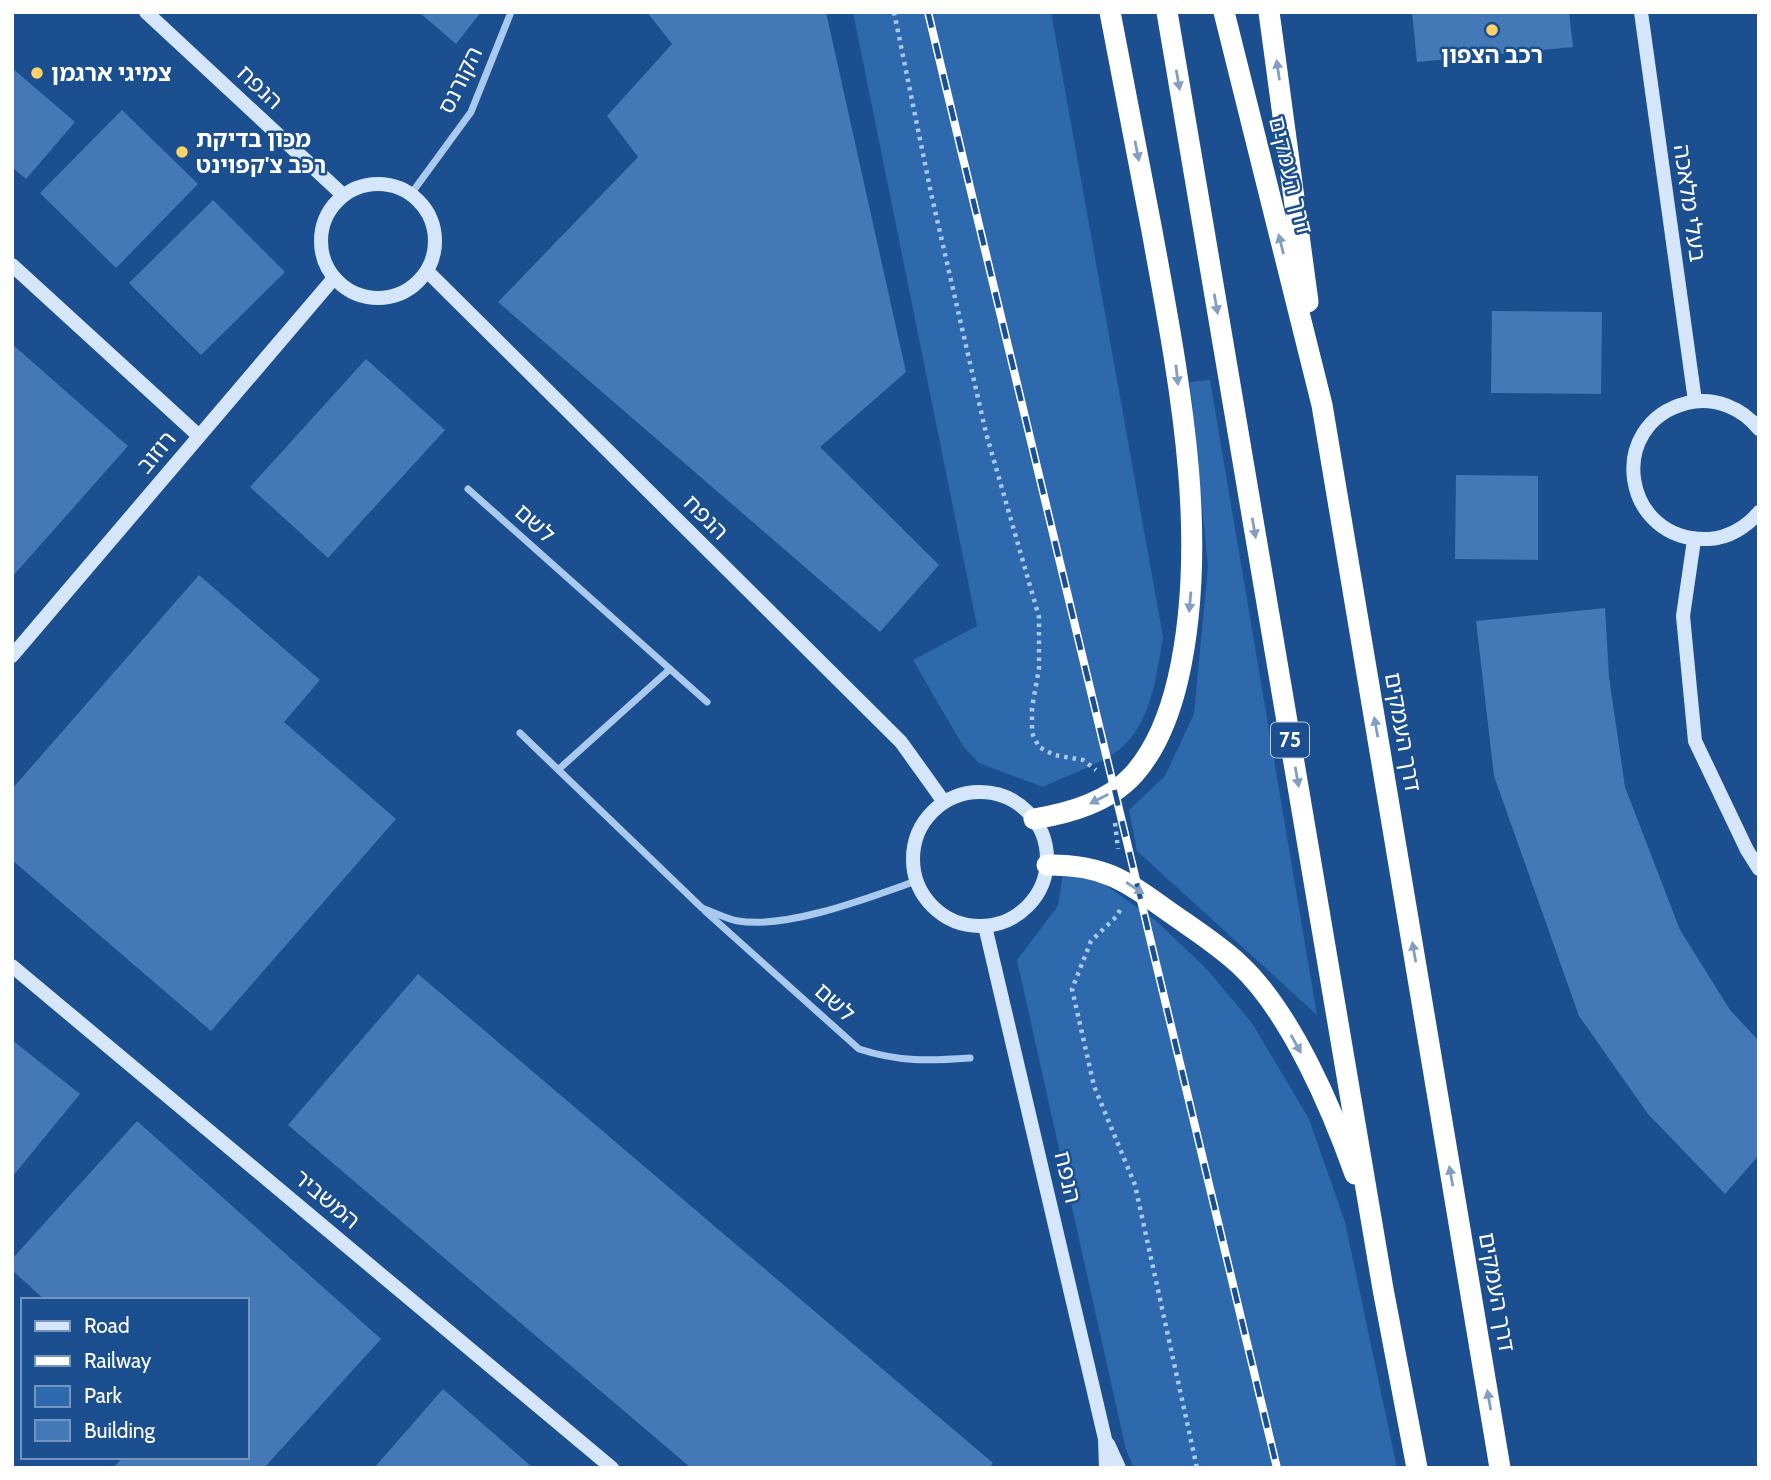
<svg xmlns="http://www.w3.org/2000/svg" width="1771" height="1480" viewBox="0 0 1771 1480" font-family="Cabin,'Noto Sans Hebrew',sans-serif">
	<style>
		.green { fill: #2e69ad }
		.building { fill: #4478b7 }
		.lines { fill: none; stroke-linecap: round; stroke-linejoin: round }
		.path { stroke: #a9c9ee; stroke-width: 4.5; stroke-dasharray: 3.5 5; stroke-linecap: butt }
		.street { stroke: #a9c9ee; stroke-width: 7 }
		.secondary { stroke: #d6e6fa; stroke-width: 14 }
		.highway { stroke: #fff; stroke-width: 21 }
		.rail-casing { stroke: #fff; stroke-width: 8 }
		.rail { stroke: #1b4f8f; stroke-width: 5; stroke-dasharray: 16; stroke-linecap: butt }
		.oneway { fill: #829ec1 }
		.poi-dot { fill: #ffd166; stroke: #1b4f8f; stroke-width: 2.5 }
		.labels { text-anchor: middle; stroke-width: 5; stroke-linejoin: round; paint-order: stroke }
		.shield { fill: #1b4f8f; stroke: #bbcadd; stroke-width: 2 }
		.shield-label { font-size: 21px; font-weight: bold; fill: #fff }
		.poi-label { font-size: 23px; font-weight: bold; fill: #fff; stroke: #1b4f8f; text-anchor: start }
		.street-label { font-size: 23px; fill: #fff; stroke: #1b4f8f }
	</style>
	<rect width="100%" height="100%" fill="#1b4f8f"/>
	<!-- green -->
	<g class="green">
		<path d="M 853,12 L 1051,12 L 1163,637 C 1156,677 1151,730 1113,754 C 1091,768 1065,776 1043,787 L 979,763 L 963,746 L 913,660 L 977,626 Z"/>
		<path d="M 1210,380 L 1317,1015 L 1137,851 L 1129,810 L 1165,776 L 1194,714 L 1208,566 L 1190,382 Z"/>
		<path d="M 1063,874 L 1103,883 L 1156,921 L 1205,967 L 1252,1023 L 1309,1119 L 1345,1222 L 1397,1468 L 1134,1468 L 1126,1450 L 1017,960 L 1058,906 Z"/>
	</g>
	<!-- building -->
	<g class="building">
		<path d="M 419,12 L 481,12 L 456,44 Z"/>
		<path d="M 647,12 L 826,12 L 906,372 L 820,447 L 939,565 L 880,632 L 498,302 L 638,157 L 607,116 L 672,44 Z"/>
		<path d="M 1412,12 L 1569,12 L 1573,47 L 1417,62 Z"/>
		<path d="M 12,68 L 75,122 L 26,179 L 12,167 Z"/>
		<path d="M 122,110 L 198,184 L 116,268 L 40,193 Z"/>
		<path d="M 213,200 L 285,272 L 201,355 L 129,283 Z"/>
		<path d="M 1492,311 L 1602,312 L 1601,394 L 1491,393 Z"/>
		<path d="M 12,344 L 128,446 L 12,577 Z"/>
		<path d="M 366,359 L 445,430 L 328,558 L 250,487 Z"/>
		<path d="M 1456,475 L 1538,476 L 1538,560 L 1455,559 Z"/>
		<path d="M 199,575 L 320,680 L 284,722 L 396,819 L 211,1031 L 12,860 L 12,789 Z"/>
		<path d="M 1605,608 L 1609,677 L 1625,787 L 1680,930 L 1730,1010 L 1759,1041 L 1759,1155 L 1725,1194 L 1648,1114 L 1579,1016 L 1494,776 L 1476,621 Z"/>
		<path d="M 418,974 L 993,1463 L 989,1468 L 691,1468 L 288,1125 Z"/>
		<path d="M 12,1040 L 80,1094 L 12,1177 Z"/>
		<path d="M 137,1121 L 381,1339 L 264,1468 L 113,1468 L 123,1457 L 247,1457 L 247,1300 L 45,1300 L 12,1270 L 12,1259 Z"/>
		<path d="M 443,1389 L 533,1468 L 374,1468 Z"/>
	</g>
	<g class="lines">
		<!-- path -->
		<g class="path">
			<path d="M 894,12 L 931,193 L 986,433 L 1039,617 L 1039,668 L 1032,708 L 1032,733 L 1039,747 L 1054,755 L 1083,760 L 1096,770"/>
			<path d="M 1115,823 L 1118,849"/>
			<path d="M 1120,910 L 1117,916 L 1091,941 L 1072,989 L 1094,1086 L 1135,1185 L 1197,1468"/>
		</g>
		<!-- street -->
		<g class="street">
			<path d="M 411,194 L 471,112 L 511,12"/>
			<path d="M 468,489 L 707,702"/>
			<path d="M 520,733 L 702,908 C 714,912 726,919 738,921 C 788,929 868,898 916,881"/>
			<path d="M 559,769 L 670,669"/>
			<path d="M 705,911 L 859,1049 C 899,1062 929,1061 970,1058"/>
		</g>
		<!-- secondary -->
		<g class="secondary">
			<path d="M 146,12 L 343,195"/>
			<path d="M 1641,12 L 1695,401"/>
			<circle cx="378" cy="241" r="57"/>
			<path d="M 12,265 L 199,436"/>
			<path d="M 427,271 L 901,742 L 944,802"/>
			<path d="M 1759,429 C 1742,408 1714,396 1687,403 C 1604,424 1622,543 1709,539 C 1728,538 1747,527 1759,512"/>
			<path d="M 1694,540 L 1683,616 L 1695,741 L 1747,850 L 1759,869"/>
			<path d="M 12,656 L 334,278"/>
			<circle cx="980" cy="859" r="67"/>
			<path d="M 985,926 L 1105,1439 L 1106,1468"/>
			<path d="M 12,966 L 612,1468"/>
			<path d="M 1108,1444 L 1119,1468"/>
		</g>
		<!-- highway -->
		<g class="highway">
			<path d="M 1167,12 L 1383,1289 L 1417,1468"/>
			<path d="M 1224,12 L 1322,405 L 1500,1468"/>
			<path d="M 1269,12 L 1308,302"/>
			<path d="M 1034,819 C 1070,813 1109,802 1134,774 C 1158,747 1170,713 1178,679 C 1211,535 1178,375 1152,231 C 1138,158 1124,85 1110,12"/>
			<path d="M 1047,865 C 1102,864 1125,880 1168,911 C 1192,928 1219,945 1240,965 C 1291,1013 1332,1109 1355,1174"/>
		</g>
		<defs>
			<path id="rail" d="M 928,12 L 1277,1468"/>
		</defs>
		<!-- rail casing -->
		<use href="#rail" class="rail-casing"/>
		<!-- rail -->
		<use href="#rail" class="rail"/>
	</g>
	<!-- one-way arrows -->
	<defs><path id="oneway-solid" d="M-6-.8H1V-3.2L6.5 0L1 3.2V.8H-6Z" transform="scale(1.75)"/></defs>
	<g class="oneway">
		<use href="#oneway-solid" transform="translate(1278 70) rotate(-98)"/>
		<use href="#oneway-solid" transform="translate(1178 80) rotate(80)"/>
		<use href="#oneway-solid" transform="translate(1137 151) rotate(79)"/>
		<use href="#oneway-solid" transform="translate(1281 244) rotate(-104)"/>
		<use href="#oneway-solid" transform="translate(1216 304) rotate(80)"/>
		<use href="#oneway-solid" transform="translate(1177 375) rotate(84)"/>
		<use href="#oneway-solid" transform="translate(1254 528) rotate(80)"/>
		<use href="#oneway-solid" transform="translate(1190 602) rotate(95)"/>
		<use href="#oneway-solid" transform="translate(1376 727) rotate(-100)"/>
		<use href="#oneway-solid" transform="translate(1297 777) rotate(80)"/>
		<use href="#oneway-solid" transform="translate(1099 799) rotate(153)"/>
		<use href="#oneway-solid" transform="translate(1135 888) rotate(33)"/>
		<use href="#oneway-solid" transform="translate(1414 952) rotate(-100)"/>
		<use href="#oneway-solid" transform="translate(1296 1044) rotate(61)"/>
		<use href="#oneway-solid" transform="translate(1451 1176) rotate(-100)"/>
		<use href="#oneway-solid" transform="translate(1489 1400) rotate(-100)"/>
	</g>
	<!-- markers -->
	<g class="poi-dot">
		<circle cx="1492" cy="30" r="7"/>
		<circle cx="37" cy="73" r="7"/>
		<circle cx="182" cy="152" r="7"/>
	</g>
	<g class="labels">
		<!-- shield labels -->
		<rect class="shield" x="1271" y="722.5" width="38" height="35" rx="5"/>
		<g class="shield-label">
			<text x="1290" y="747">75</text>
		</g>
		<!-- poi labels -->
		<g class="poi-label">
			<text x="1492" y="63" text-anchor="middle">רכב הצפון</text>
			<text x="51" y="81">צמיגי ארגמן</text>
			<text x="196" y="147">מכון בדיקת<tspan x="196" dy="26">רכב צ'קפוינט</tspan></text>
		</g>
		<!-- street labels -->
		<g class="street-label">
			<text transform="translate(460 80) rotate(-64)" y="8">הקורנס</text>
			<text transform="translate(260 87) rotate(43)" y="8">הנפח</text>
			<text transform="translate(1291 175) rotate(76)" y="8">דרך העמקים</text>
			<text transform="translate(1690 203) rotate(82)" y="8">בעלי מלאכה</text>
			<text transform="translate(156 452) rotate(-50)" y="8">רוזוב</text>
			<text transform="translate(706 517) rotate(45)" y="8">הנפח</text>
			<text transform="translate(535 523) rotate(42)" y="8">לשם</text>
			<text transform="translate(1403 732) rotate(80)" y="8">דרך העמקים</text>
			<text transform="translate(835 1002) rotate(42)" y="8">לשם</text>
			<text transform="translate(1068 1177) rotate(77)" y="8">הנפח</text>
			<text transform="translate(327 1199) rotate(40)" y="8">המשביר</text>
			<text transform="translate(1497 1292) rotate(80)" y="8">דרך העמקים</text>
		</g>
	</g>
	<!-- border -->
	<rect width="1771" height="1480" fill="none" stroke="#ffffff" stroke-width="28"/>
	<!-- legend -->
	<rect x="21" y="1298" width="228" height="161" fill="#1b4f8f" stroke="#7695bc" stroke-width="2"/>
	<rect x="35" y="1321" width="35" height="10" fill="#d6e6fa" stroke="#7695bc" stroke-width="2"/>
	<text x="84" y="1333" font-size="21" fill="#ffffff">Road</text>
	<rect x="35" y="1356" width="35" height="10" fill="#ffffff" stroke="#7695bc" stroke-width="2"/>
	<text x="84" y="1368" font-size="21" fill="#ffffff">Railway</text>
	<rect x="35" y="1386" width="35" height="21" fill="#2e69ad" stroke="#7695bc" stroke-width="2"/>
	<text x="84" y="1403" font-size="21" fill="#ffffff">Park</text>
	<rect x="35" y="1420" width="35" height="21" fill="#4478b7" stroke="#7695bc" stroke-width="2"/>
	<text x="84" y="1438" font-size="21" fill="#ffffff">Building</text>
</svg>
